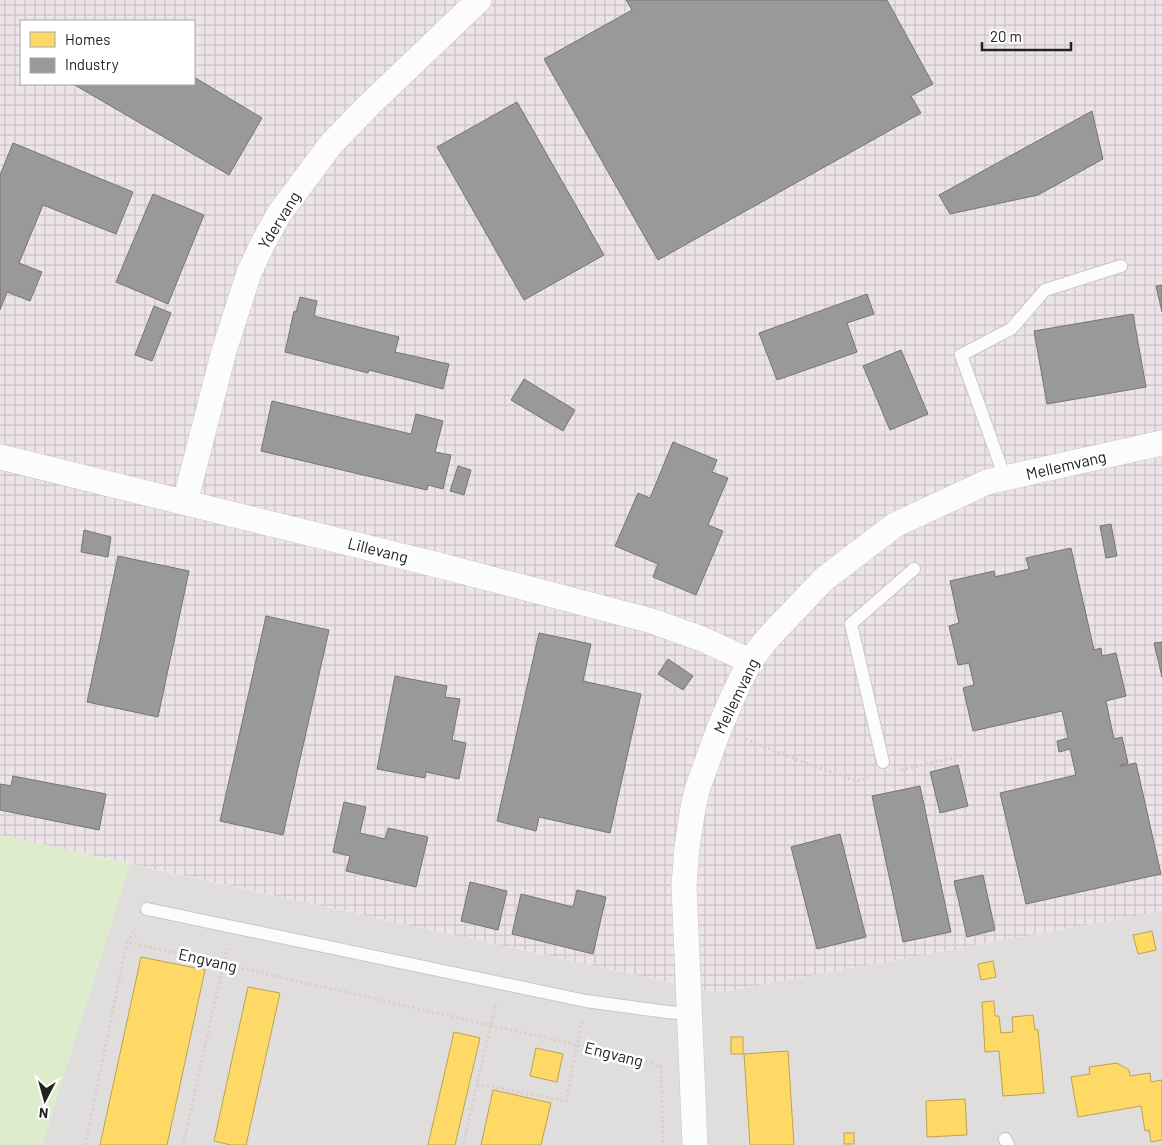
<svg xmlns="http://www.w3.org/2000/svg" width="1162" height="1145" viewBox="0 0 1162 1145" font-family="Barlow,sans-serif">
	<style>
		.residential { fill: #dfdedc }
		.industrial { fill: url(#industrial-grid); fill-rule: evenodd }
		.grass { fill: #ddeccb }
		.parking { fill: #e0dfde }
		.homes { fill: #ffd966; stroke: #bda252 }
		.industry { fill: #999; stroke: #757575 }
		.lines { fill: none; stroke-linecap: round; stroke-linejoin: round }
		.lane-casing { stroke: #c9c8c7; stroke-width: 14 }
		.street-casing { stroke: #c9c8c7; stroke-width: 26 }
		.path { stroke: #dccecd; stroke-width: 3; stroke-dasharray: 2.5 2.5; stroke-linecap: butt }
		.lane { stroke: #fdfcfc; stroke-width: 12 }
		.street { stroke: #fdfcfc; stroke-width: 25 }
		.labels { text-anchor: middle; stroke-width: 5; stroke-linejoin: round; paint-order: stroke }
		.street-label { font-size: 16px; fill: #222; stroke: #fff }
	</style>
	<defs>
		<pattern id="industrial-grid" width="8" height="8" patternUnits="userSpaceOnUse" patternTransform="scale(1.25)"><rect width="8" height="8" fill="#ede4e9"/><path d="M0 4h8M4 0v8" fill="none" stroke="#cbc3c8"/></pattern>
	</defs>
	<rect width="100%" height="100%" fill="#f0eeeb"/>
	<!-- residential -->
	<path class="residential" d="M 130,864 L 718,993 L 1162,911 L 1162,1145 L 42,1145 Z"/>
	<!-- industrial -->
	<path class="industrial" d="M 0,0 L 1162,0 L 1162,911 L 718,993 L 0,835 ZM 21,21 L 194,21 L 194,84 L 21,84 Z"/>
	<!-- grass -->
	<path class="grass" d="M 0,835 L 130,864 L 42,1145 L 0,1145 Z"/>
	<!-- parking -->
	<path class="parking" d="M 281,1004 L 439,1038 L 416,1145 L 247,1145 Z"/>
	<!-- homes -->
	<g class="homes">
		<path d="M 1152,931 L 1156,950 L 1138,954 L 1133,935 Z"/>
		<path d="M 141,957 L 205,970 L 167,1145 L 100,1145 Z"/>
		<path d="M 993,961 L 996,977 L 981,980 L 978,964 Z"/>
		<path d="M 248,987 L 280,993 L 246,1145 L 231,1145 L 214,1141 Z"/>
		<path d="M 994,1001 L 995,1016 L 999,1016 L 1001,1033 L 1013,1032 L 1012,1017 L 1033,1015 L 1035,1030 L 1038,1030 L 1044,1093 L 1003,1096 L 999,1051 L 985,1052 L 982,1002 Z"/>
		<path d="M 454,1032 L 480,1038 L 455,1145 L 428,1145 Z"/>
		<rect x="731" y="1037" width="12" height="17"/>
		<path d="M 536,1048 L 563,1054 L 557,1082 L 530,1076 Z"/>
		<path d="M 788,1051 L 794,1145 L 750,1145 L 744,1054 Z"/>
		<path d="M 1117,1063 L 1129,1070 L 1130,1076 L 1150,1073 L 1151,1082 L 1162,1080 L 1162,1140 L 1151,1142 L 1149,1130 L 1145,1131 L 1141,1106 L 1078,1117 L 1071,1077 L 1090,1074 L 1089,1067 Z"/>
		<path d="M 493,1090 L 551,1103 L 541,1145 L 481,1145 Z"/>
		<path d="M 965,1099 L 967,1135 L 927,1137 L 926,1101 Z"/>
		<rect x="844" y="1133" width="10" height="11"/>
	</g>
	<!-- industry -->
	<g class="industry">
		<path d="M 626,0 L 887,0 L 933,84 L 911,96 L 921,113 L 658,260 L 544,59 L 632,10 Z"/>
		<path d="M 194,77 L 262,118 L 229,175 L 73,84 L 194,84 Z"/>
		<path d="M 517,102 L 604,255 L 524,300 L 437,147 Z"/>
		<path d="M 1092,111 L 1103,159 L 1038,195 L 950,214 L 939,195 Z"/>
		<path d="M 13,143 L 133,192 L 116,234 L 43,205 L 19,263 L 42,272 L 30,301 L 7,292 L 0,310 L 0,175 Z"/>
		<path d="M 153,194 L 204,215 L 168,304 L 116,282 Z"/>
		<path d="M 1162,285 L 1162,312 L 1156,286 Z"/>
		<path d="M 867,294 L 874,314 L 847,323 L 857,352 L 777,380 L 759,333 Z"/>
		<path d="M 300,297 L 317,301 L 314,316 L 399,337 L 395,352 L 449,364 L 443,389 L 369,370 L 368,373 L 285,352 L 294,311 L 296,312 Z"/>
		<path d="M 154,306 L 171,313 L 152,361 L 135,355 Z"/>
		<path d="M 1133,314 L 1146,387 L 1047,404 L 1034,331 Z"/>
		<path d="M 901,350 L 928,414 L 890,430 L 863,366 Z"/>
		<path d="M 524,379 L 575,410 L 563,431 L 511,400 Z"/>
		<path d="M 272,401 L 411,434 L 416,414 L 443,421 L 435,452 L 451,455 L 443,489 L 428,485 L 427,490 L 261,451 Z"/>
		<path d="M 673,442 L 717,460 L 712,472 L 728,478 L 708,525 L 723,531 L 696,595 L 653,577 L 658,564 L 615,546 L 638,493 L 650,498 Z"/>
		<path d="M 458,466 L 471,470 L 464,495 L 450,491 Z"/>
		<path d="M 1111,524 L 1117,556 L 1106,558 L 1100,526 Z"/>
		<path d="M 84,530 L 111,537 L 108,557 L 81,552 Z"/>
		<path d="M 1071,548 L 1094,650 L 1101,648 L 1102,656 L 1116,653 L 1126,696 L 1106,701 L 1114,739 L 1122,737 L 1128,763 L 1120,765 L 1120,766 L 1136,763 L 1161,874 L 1026,904 L 1000,793 L 1076,775 L 1070,749 L 1059,752 L 1057,741 L 1068,738 L 1062,711 L 973,731 L 963,688 L 974,685 L 969,663 L 958,665 L 949,626 L 959,623 L 950,581 L 994,571 L 995,577 L 1029,569 L 1026,558 Z"/>
		<path d="M 118,556 L 189,571 L 158,717 L 87,702 Z"/>
		<path d="M 266,616 L 329,630 L 283,835 L 220,821 Z"/>
		<path d="M 539,633 L 591,644 L 583,681 L 641,694 L 610,833 L 539,817 L 536,831 L 497,821 Z"/>
		<path d="M 1162,642 L 1162,677 L 1154,643 Z"/>
		<path d="M 668,659 L 693,676 L 683,690 L 658,674 Z"/>
		<path d="M 395,676 L 447,686 L 445,697 L 460,699 L 452,740 L 466,743 L 459,779 L 426,772 L 425,778 L 377,769 Z"/>
		<path d="M 958,765 L 968,806 L 940,813 L 930,772 Z"/>
		<path d="M 13,776 L 106,794 L 99,830 L 0,810 L 0,784 L 11,786 Z"/>
		<path d="M 920,786 L 951,932 L 903,942 L 872,796 Z"/>
		<path d="M 344,802 L 366,807 L 360,833 L 385,839 L 388,828 L 428,837 L 416,887 L 346,871 L 350,856 L 333,852 Z"/>
		<path d="M 840,834 L 866,937 L 817,949 L 791,847 Z"/>
		<path d="M 983,875 L 995,930 L 967,937 L 954,881 Z"/>
		<path d="M 470,882 L 507,891 L 498,930 L 461,921 Z"/>
		<path d="M 577,890 L 606,897 L 593,954 L 512,934 L 521,894 L 573,907 Z"/>
	</g>
	<g class="lines">
		<defs>
			<g id="lane">
				<path d="M 1005,478 L 961,355 L 1011,329 L 1045,290 L 1121,266"/>
				<path d="M 883,762 L 851,624 L 914,569"/>
				<path d="M 147,909 L 586,1001 L 667,1012 L 690,1014"/>
				<path d="M 1005,1139 L 1008,1145"/>
			</g>
			<g id="street">
				<path d="M 0,457 L 442,566 L 652,621 L 702,639 L 750,661"/>
				<path d="M 185,502 L 224,351 L 249,273 L 263,243 L 279,214 L 331,144 L 369,105 L 479,0"/>
				<path d="M 695,1145 L 684,886 L 687,847 L 693,808 L 698,787 L 719,729 L 734,694 L 750,661 L 768,638 L 824,579 L 895,525 L 987,482 L 1162,443"/>
			</g>
		</defs>
		<!-- lane casing -->
		<use href="#lane" class="lane-casing"/>
		<!-- street casing -->
		<use href="#street" class="street-casing"/>
		<!-- path -->
		<g class="path">
			<path d="M 745,739 L 808,764 L 857,781 L 868,778"/>
			<path d="M 901,770 L 965,755"/>
			<path d="M 127,942 L 136,928"/>
			<path d="M 477,1084 L 566,1101 L 582,1021"/>
			<path d="M 85,1145 L 127,942 L 642,1060 L 661,1066 L 663,1145"/>
			<path d="M 183,1145 L 227,948"/>
			<path d="M 463,1145 L 496,1003"/>
		</g>
		<!-- lane -->
		<use href="#lane" class="lane"/>
		<!-- street -->
		<use href="#street" class="street"/>
	</g>
	<g class="labels">
		<!-- street labels -->
		<g class="street-label">
			<text transform="translate(279 220) rotate(-58)" y="6">Ydervang</text>
			<text transform="translate(1066 465) rotate(-13)" y="6">Mellemvang</text>
			<text transform="translate(378 550) rotate(14)" y="6">Lillevang</text>
			<text transform="translate(736 696) rotate(-64)" y="6">Mellemvang</text>
			<text transform="translate(208 960) rotate(13)" y="6">Engvang</text>
			<text transform="translate(614 1054) rotate(14)" y="6">Engvang</text>
		</g>
	</g>
	<!-- legend -->
	<rect x="20" y="20" width="175" height="65" fill="#ffffff" stroke="#a7a7a7"/>
	<rect x="30" y="32" width="25" height="15" fill="#ffd966" stroke="#a7a7a7"/>
	<text x="65" y="45" font-size="15" fill="#222222">Homes</text>
	<rect x="30" y="58" width="25" height="15" fill="#999999" stroke="#a7a7a7"/>
	<text x="65" y="70" font-size="15" fill="#222222">Industry</text>
	<!-- north arrow -->
	<g transform="translate(45 1100) rotate(186)" stroke="#ffffff" stroke-width="4" paint-order="stroke">
	<path d="M0-4L9 19L0 12L-9 19Z" fill="#222222"/>
	<text y="-8" font-size="14" font-weight="bold" text-anchor="middle" fill="#222222">N</text>
	</g>
	<!-- scale -->
	<path d="M982 42v8h89v-8" fill="none" stroke="#222222" stroke-width="2.5"/>
	<text x="990" y="42" font-size="15" fill="#222222" stroke="#ffffff" stroke-width="4" paint-order="stroke">20 m</text>
</svg>
